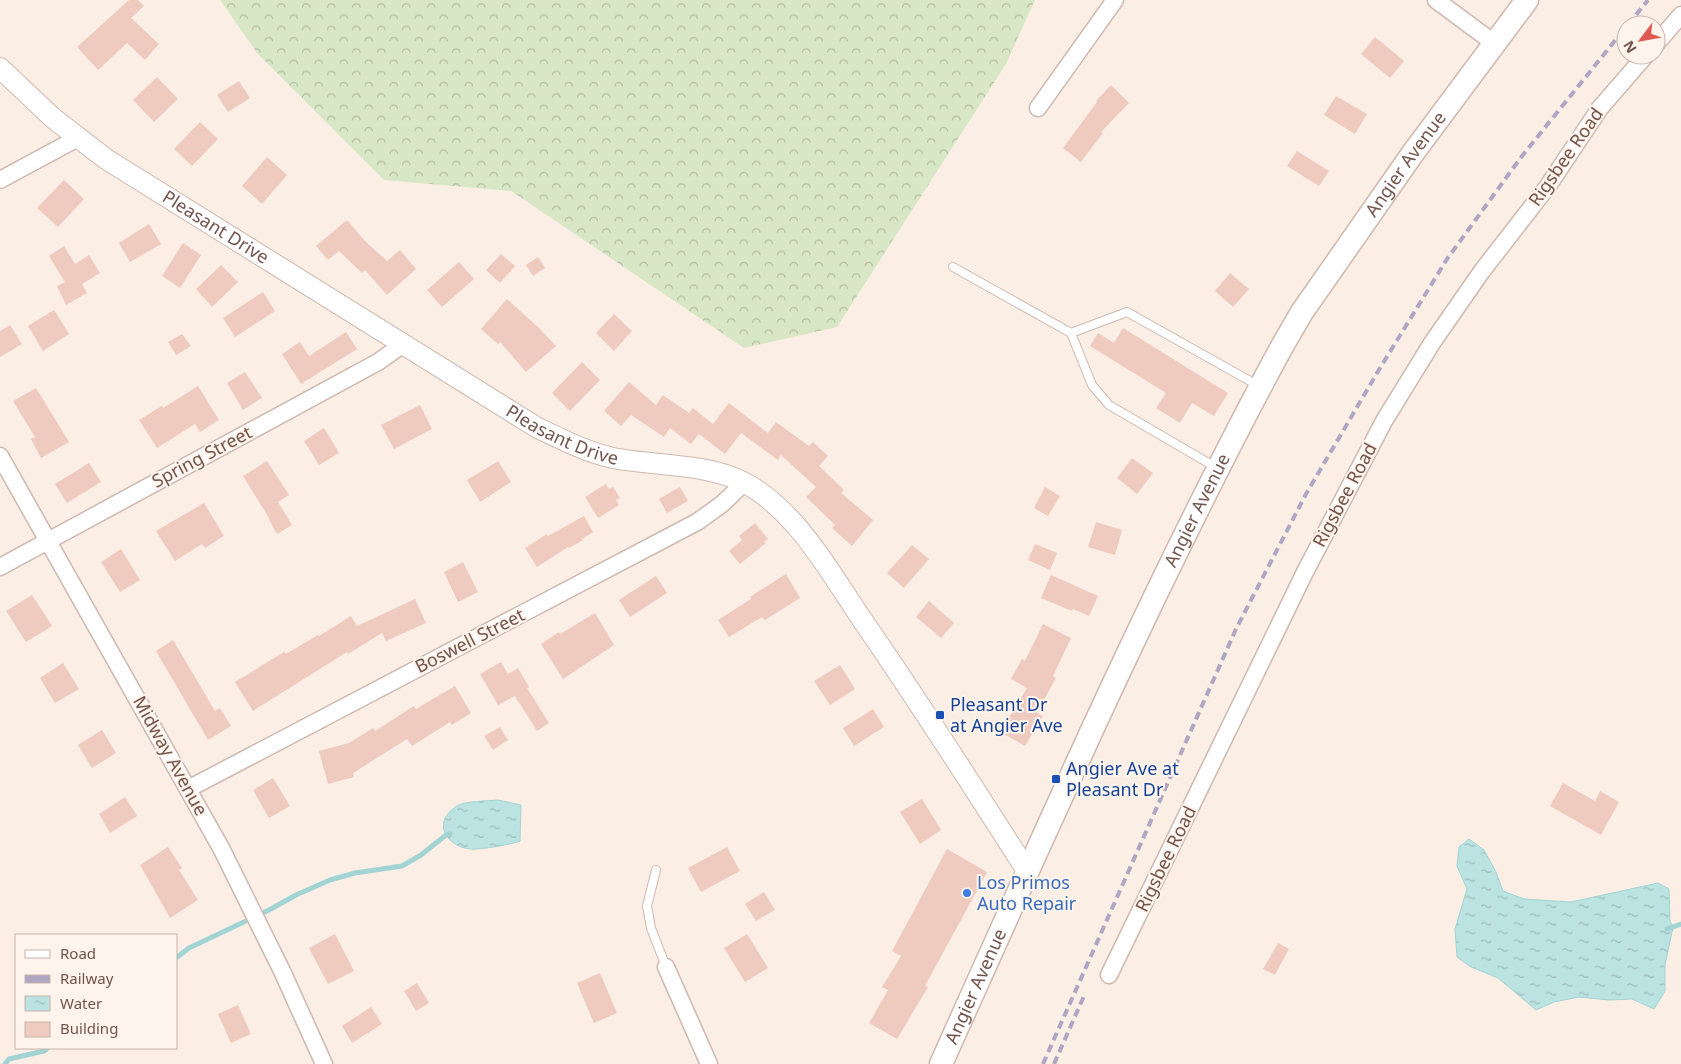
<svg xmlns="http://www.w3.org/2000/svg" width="1681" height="1064" viewBox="0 0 1681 1064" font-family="'Noto Sans',sans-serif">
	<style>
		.forest { fill: url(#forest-crowns) }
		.water { fill: url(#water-ripples); stroke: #a2d4d4 }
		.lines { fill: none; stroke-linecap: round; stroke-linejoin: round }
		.stream { stroke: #a2d4d4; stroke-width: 5 }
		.building { fill: #eecabf }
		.service-casing { stroke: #ceb8af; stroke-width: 10 }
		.minor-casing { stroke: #ceb8af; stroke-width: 19 }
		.tertiary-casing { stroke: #ceb8af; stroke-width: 22 }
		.secondary-casing { stroke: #d0b7ad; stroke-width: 25 }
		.service { stroke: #fff; stroke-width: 8 }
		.minor { stroke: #fff; stroke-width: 16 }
		.tertiary { stroke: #fff; stroke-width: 20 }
		.secondary { stroke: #fff; stroke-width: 22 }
		.rail { stroke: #b0a5c3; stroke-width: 4; stroke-dasharray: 8 5; stroke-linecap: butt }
		.transit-dot { fill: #1a4fb4; stroke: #fef4eb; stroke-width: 2 }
		.shop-dot { fill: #3f7fe0; stroke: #fef4eb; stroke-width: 2 }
		.labels { text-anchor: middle; stroke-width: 4; stroke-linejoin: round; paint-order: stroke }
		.street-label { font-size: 18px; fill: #72544c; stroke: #fef4eb }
		.transit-label { font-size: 18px; fill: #164399; stroke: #fef4eb; text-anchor: start }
		.shop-label { font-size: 18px; fill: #366cbe; stroke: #fef4eb; text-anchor: start }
	</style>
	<defs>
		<pattern id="forest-crowns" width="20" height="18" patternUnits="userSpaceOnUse" patternTransform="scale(1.25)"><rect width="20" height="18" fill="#d8e7c5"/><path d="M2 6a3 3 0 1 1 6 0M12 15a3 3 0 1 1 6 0" fill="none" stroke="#b4bea2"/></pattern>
		<pattern id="water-ripples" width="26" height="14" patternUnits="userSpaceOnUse" patternTransform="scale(1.25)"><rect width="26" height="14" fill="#bbe3e2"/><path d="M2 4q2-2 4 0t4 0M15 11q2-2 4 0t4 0" fill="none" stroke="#9cbbb9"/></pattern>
	</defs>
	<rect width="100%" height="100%" fill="#fbefe5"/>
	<!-- forest -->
	<path class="forest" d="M 220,0 L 1035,0 L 1006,64 L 837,327 L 744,348 L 511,191 L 384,180 L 258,54 Z"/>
	<!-- water -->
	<g class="water">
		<path d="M 498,800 L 521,805 L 520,841 C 514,844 479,850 471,849 C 446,847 431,822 457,806 C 465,801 488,801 498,800 Z"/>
		<path d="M 1469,839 L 1484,850 L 1496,872 L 1503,891 L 1524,899 L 1571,902 L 1658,883 L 1669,889 L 1670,921 L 1673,927 L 1665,965 L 1665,991 L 1654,1009 L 1632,999 L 1609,1000 L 1579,997 L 1554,1002 L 1536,1010 L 1498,978 L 1471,967 L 1457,957 L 1455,929 L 1467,889 L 1457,866 L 1459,847 Z"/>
	</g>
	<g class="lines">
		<!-- stream -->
		<g class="stream">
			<path d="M 1667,929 L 1681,924"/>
			<path d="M 176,958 L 189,948 L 269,910 L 296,895 L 330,880 L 355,873 L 402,866 L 421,855 L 446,835 L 450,834"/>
			<path d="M 5,1064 L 9,1059 L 44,1051 L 48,1048"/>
		</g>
	</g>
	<!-- building -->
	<g class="building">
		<path d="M 129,0 L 138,0 L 144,6 L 131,18 L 159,44 L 145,60 L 127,43 L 98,70 L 77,47 Z"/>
		<path d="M 1375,37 L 1404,61 L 1390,78 L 1361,54 Z"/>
		<path d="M 157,77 L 178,99 L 154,122 L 133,100 Z"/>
		<path d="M 239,81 L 250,98 L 228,112 L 217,95 Z"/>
		<path d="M 1111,85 L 1129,103 L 1101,132 L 1103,133 L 1081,162 L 1063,148 L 1097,102 L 1096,101 Z"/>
		<path d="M 1336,96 L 1367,114 L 1355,134 L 1324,115 Z"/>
		<path d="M 200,122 L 218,139 L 192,166 L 174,149 Z"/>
		<path d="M 1297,151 L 1329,171 L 1319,186 L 1287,166 Z"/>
		<path d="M 267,157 L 287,175 L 262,204 L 242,186 Z"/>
		<path d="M 64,180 L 84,199 L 58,227 L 37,208 Z"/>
		<path d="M 347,220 L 365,241 L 387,261 L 400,250 L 416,269 L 387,295 L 365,270 L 362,273 L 339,251 L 328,260 L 316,246 Z"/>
		<path d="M 149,224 L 161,244 L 130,262 L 119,243 Z"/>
		<path d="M 183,243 L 201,255 L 180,288 L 162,276 Z"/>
		<path d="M 64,246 L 75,264 L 89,255 L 100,273 L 82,284 L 87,293 L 66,305 L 57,286 L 65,282 L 49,256 Z"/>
		<path d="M 501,254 L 515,266 L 500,283 L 486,270 Z"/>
		<path d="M 538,257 L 545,268 L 533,276 L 526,265 Z"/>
		<path d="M 459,262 L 474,279 L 442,307 L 427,290 Z"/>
		<path d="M 221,265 L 238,282 L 212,307 L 196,289 Z"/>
		<path d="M 1230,273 L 1249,289 L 1233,307 L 1215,291 Z"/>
		<path d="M 263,292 L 275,311 L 235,337 L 223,318 Z"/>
		<path d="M 507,299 L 540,329 L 556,346 L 526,372 L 500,342 L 498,344 L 481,329 Z"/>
		<path d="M 54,310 L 69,334 L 43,351 L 28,326 Z"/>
		<path d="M 614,314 L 632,331 L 614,351 L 596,333 Z"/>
		<path d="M 10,325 L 22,344 L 0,357 L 0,331 Z"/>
		<path d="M 1123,328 L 1228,393 L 1214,416 L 1192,403 L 1180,423 L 1156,408 L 1166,393 L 1090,346 L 1098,333 L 1114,343 Z"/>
		<path d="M 346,332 L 357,349 L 301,384 L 282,354 L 300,342 L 309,356 Z"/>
		<path d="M 182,334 L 191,346 L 176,355 L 168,342 Z"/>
		<path d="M 582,362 L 600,380 L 570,411 L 552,393 Z"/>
		<path d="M 245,372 L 262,398 L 243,410 L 227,383 Z"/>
		<path d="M 629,382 L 656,405 L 663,395 L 689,413 L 693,408 L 713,424 L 729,403 L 768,433 L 776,422 L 809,446 L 813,442 L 828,456 L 819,466 L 844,490 L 841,493 L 873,520 L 852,546 L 832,528 L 835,525 L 806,497 L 816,487 L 781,455 L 778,460 L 741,433 L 725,454 L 699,434 L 691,444 L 670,428 L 664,437 L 631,415 L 621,426 L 604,411 Z"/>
		<path d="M 198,386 L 219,420 L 200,432 L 195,424 L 157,448 L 139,420 L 162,406 L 163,408 Z"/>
		<path d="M 36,388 L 69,442 L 41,458 L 31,439 L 35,437 L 13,401 Z"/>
		<path d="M 420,405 L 432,429 L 394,449 L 381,425 Z"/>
		<path d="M 324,428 L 339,453 L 319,465 L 304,441 Z"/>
		<path d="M 1132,458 L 1153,473 L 1137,494 L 1117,478 Z"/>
		<path d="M 267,461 L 289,495 L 278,502 L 292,525 L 277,534 L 268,518 L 269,518 L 243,476 Z"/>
		<path d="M 498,461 L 511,482 L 480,502 L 467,480 Z"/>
		<path d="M 89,463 L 101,482 L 67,503 L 55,484 Z"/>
		<path d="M 606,484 L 609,489 L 613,487 L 620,498 L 616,500 L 619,505 L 598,518 L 585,497 Z"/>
		<path d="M 680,487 L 688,501 L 667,513 L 659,499 Z"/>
		<path d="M 1045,487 L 1060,496 L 1048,516 L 1034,508 Z"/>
		<path d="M 204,503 L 224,536 L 205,548 L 202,544 L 175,561 L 156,531 Z"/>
		<path d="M 584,516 L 593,532 L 582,539 L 583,540 L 569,548 L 568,547 L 537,567 L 525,548 L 547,534 L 548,536 Z"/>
		<path d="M 1096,522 L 1122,530 L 1115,555 L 1088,547 Z"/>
		<path d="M 755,523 L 768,539 L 764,542 L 766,543 L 740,564 L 729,551 L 742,540 L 739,536 Z"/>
		<path d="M 1035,544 L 1057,553 L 1050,570 L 1028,560 Z"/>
		<path d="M 912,545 L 929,559 L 904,588 L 887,573 Z"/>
		<path d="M 121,549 L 140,580 L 120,592 L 101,562 Z"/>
		<path d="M 463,562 L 478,592 L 458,602 L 444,572 Z"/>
		<path d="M 786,574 L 800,598 L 765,620 L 762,617 L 729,637 L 718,620 L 751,599 L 750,597 Z"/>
		<path d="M 1051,575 L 1098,596 L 1089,616 L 1073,609 L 1072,611 L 1041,598 Z"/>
		<path d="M 656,576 L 667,593 L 630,617 L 619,600 Z"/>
		<path d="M 32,595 L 52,626 L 26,642 L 6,611 Z"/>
		<path d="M 415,599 L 426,623 L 386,641 L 382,633 L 348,654 L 347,652 L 253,711 L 235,682 L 284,652 L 286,654 L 318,635 L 319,636 L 351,616 L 357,626 Z"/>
		<path d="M 929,601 L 954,623 L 941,638 L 916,617 Z"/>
		<path d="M 595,613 L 614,645 L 563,679 L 541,644 L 559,632 L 560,634 Z"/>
		<path d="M 1043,624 L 1071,638 L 1053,676 L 1056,678 L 1037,713 L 1043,716 L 1025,746 L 1000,732 L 1027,688 L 1011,679 L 1022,659 L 1025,661 Z"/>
		<path d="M 173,640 L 215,711 L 220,708 L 231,726 L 208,740 L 156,651 Z"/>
		<path d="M 501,662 L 508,674 L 518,668 L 529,687 L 527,688 L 549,723 L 537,731 L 515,696 L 498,705 L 480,674 Z"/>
		<path d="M 63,663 L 79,689 L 55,703 L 40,678 Z"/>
		<path d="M 840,665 L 855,689 L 830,705 L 814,681 Z"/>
		<path d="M 455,686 L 471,713 L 452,725 L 450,722 L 412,746 L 407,739 L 353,773 L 354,777 L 328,784 L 319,751 L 349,743 L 373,728 L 375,731 L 414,706 L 416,709 Z"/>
		<path d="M 873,709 L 884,727 L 854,746 L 843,728 Z"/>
		<path d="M 500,727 L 508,740 L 493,750 L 484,736 Z"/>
		<path d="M 102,730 L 116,753 L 92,768 L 78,745 Z"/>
		<path d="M 273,778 L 290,806 L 269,818 L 253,790 Z"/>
		<path d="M 1563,783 L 1595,801 L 1600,791 L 1619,802 L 1601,835 L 1550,806 Z"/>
		<path d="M 125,797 L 137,816 L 110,833 L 99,814 Z"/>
		<path d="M 922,799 L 941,830 L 920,844 L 900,812 Z"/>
		<path d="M 168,847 L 182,868 L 179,870 L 198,900 L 170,918 L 140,865 Z"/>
		<path d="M 727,847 L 740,871 L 701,892 L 688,868 Z"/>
		<path d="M 947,849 L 987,872 L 925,986 L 928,987 L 897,1039 L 869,1023 L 888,990 L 882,987 L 901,956 L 892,951 Z"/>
		<path d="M 764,892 L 775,910 L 756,921 L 745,904 Z"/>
		<path d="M 335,934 L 354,971 L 328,984 L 309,948 Z"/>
		<path d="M 747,934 L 768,968 L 745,982 L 724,948 Z"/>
		<path d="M 1278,943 L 1289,949 L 1275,975 L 1263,969 Z"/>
		<path d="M 600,973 L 617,1013 L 594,1023 L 577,983 Z"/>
		<path d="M 417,983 L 429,1003 L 416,1011 L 404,991 Z"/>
		<path d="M 238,1005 L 251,1034 L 231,1043 L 218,1014 Z"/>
		<path d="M 371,1007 L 382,1024 L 352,1043 L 342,1026 Z"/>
	</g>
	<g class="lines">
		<defs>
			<g id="service">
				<path d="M 953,267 L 1071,333 L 1127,312 L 1259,386"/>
				<path d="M 1071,333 L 1092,385 L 1109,405 L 1217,468"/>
				<path d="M 656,870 L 647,906 L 651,928 L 666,967"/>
			</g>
			<g id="minor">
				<path d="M 1436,0 L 1494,43"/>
				<path d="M 1656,44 L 1681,15"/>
				<path d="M 1038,108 L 1115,0"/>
				<path d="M 0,180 L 78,138"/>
				<path d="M 0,456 L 221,848 L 282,971 L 324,1064"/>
				<path d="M 0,567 L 378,362 L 402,345"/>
				<path d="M 188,789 L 697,522 L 722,504 L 744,483"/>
				<path d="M 666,967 L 709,1064"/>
				<path d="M 1109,975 L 1305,572 L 1384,421 L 1432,343 L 1482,271 L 1548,186 L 1600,108 L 1646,55"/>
			</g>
			<g id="tertiary">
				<path id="s1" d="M 0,68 L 53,118 L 106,159 L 536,427 C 561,439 586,452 613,458 C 654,466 705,463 743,482 C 796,509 831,574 863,621 C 920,703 973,787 1027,871"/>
			</g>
			<g id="secondary">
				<path id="s2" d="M 941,1064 C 1049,824 1155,582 1280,350 L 1302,312 L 1413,153 L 1527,0"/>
			</g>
		</defs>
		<!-- service casing -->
		<use href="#service" class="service-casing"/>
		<!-- minor casing -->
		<use href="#minor" class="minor-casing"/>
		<!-- tertiary casing -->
		<use href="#tertiary" class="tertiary-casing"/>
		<!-- secondary casing -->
		<use href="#secondary" class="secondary-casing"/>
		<!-- service -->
		<use href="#service" class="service"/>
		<!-- minor -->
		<use href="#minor" class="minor"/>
		<!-- tertiary -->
		<use href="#tertiary" class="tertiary"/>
		<!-- secondary -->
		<use href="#secondary" class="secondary"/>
		<!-- rail -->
		<g class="rail">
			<path d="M 1628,25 L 1648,0"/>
			<path d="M 1043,1064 L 1236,629 L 1306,494 L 1380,368 L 1447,259 L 1522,156 L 1626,27"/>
			<path d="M 1054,1064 L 1084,996"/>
		</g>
	</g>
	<!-- markers -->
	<g class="transit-dot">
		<rect x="935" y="710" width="10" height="10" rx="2.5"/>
		<rect x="1051" y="774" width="10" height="10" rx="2.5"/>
	</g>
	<circle class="shop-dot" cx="967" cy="893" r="5"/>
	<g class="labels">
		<!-- street labels -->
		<g class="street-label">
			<text transform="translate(1566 157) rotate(-55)" y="6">Rigsbee Road</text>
			<text dy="6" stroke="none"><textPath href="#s2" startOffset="1015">Angier Avenue</textPath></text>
			<text dy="6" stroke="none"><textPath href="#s1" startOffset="269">Pleasant Drive</textPath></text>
			<text dy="6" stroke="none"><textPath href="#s1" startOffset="674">Pleasant Drive</textPath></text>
			<text transform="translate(202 457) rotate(-28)" y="6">Spring Street</text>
			<text transform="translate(1345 495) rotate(-62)" y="6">Rigsbee Road</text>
			<text dy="6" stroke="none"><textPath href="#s2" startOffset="610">Angier Avenue</textPath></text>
			<text transform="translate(470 641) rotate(-27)" y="6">Boswell Street</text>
			<text transform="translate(170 756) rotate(61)" y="6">Midway Avenue</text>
			<text transform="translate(1166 859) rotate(-64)" y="6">Rigsbee Road</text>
			<text dy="6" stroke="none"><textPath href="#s2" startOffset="85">Angier Avenue</textPath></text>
		</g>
		<!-- transit labels -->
		<g class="transit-label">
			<text x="950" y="711">Pleasant Dr<tspan x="950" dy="21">at Angier Ave</tspan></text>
			<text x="1066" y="775">Angier Ave at<tspan x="1066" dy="21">Pleasant Dr</tspan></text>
		</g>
		<!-- shop labels -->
		<g class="shop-label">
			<text x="977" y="889">Los Primos<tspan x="977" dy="21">Auto Repair</tspan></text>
		</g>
	</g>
	<!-- legend -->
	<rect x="15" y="934" width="162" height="115" fill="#fef4eb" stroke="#c6b4ab"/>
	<rect x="25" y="950" width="25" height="8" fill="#ffffff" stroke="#c6b4ab"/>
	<text x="60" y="959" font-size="15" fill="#72544c">Road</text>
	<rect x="25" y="975" width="25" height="8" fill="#b0a5c3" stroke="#c6b4ab"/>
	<text x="60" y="984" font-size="15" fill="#72544c">Railway</text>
	<rect x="25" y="996" width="25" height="15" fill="url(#water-ripples)" stroke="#c6b4ab"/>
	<text x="60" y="1009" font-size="15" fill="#72544c">Water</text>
	<rect x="25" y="1022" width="25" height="15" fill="#eecabf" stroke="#c6b4ab"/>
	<text x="60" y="1034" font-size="15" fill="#72544c">Building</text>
	<!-- north arrow -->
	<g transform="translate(1641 40) rotate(238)"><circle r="24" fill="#fef4eb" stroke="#c6b4ab"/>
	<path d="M0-4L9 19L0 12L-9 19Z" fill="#dd5b52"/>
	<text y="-8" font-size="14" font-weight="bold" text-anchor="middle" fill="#72544c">N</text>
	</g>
</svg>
